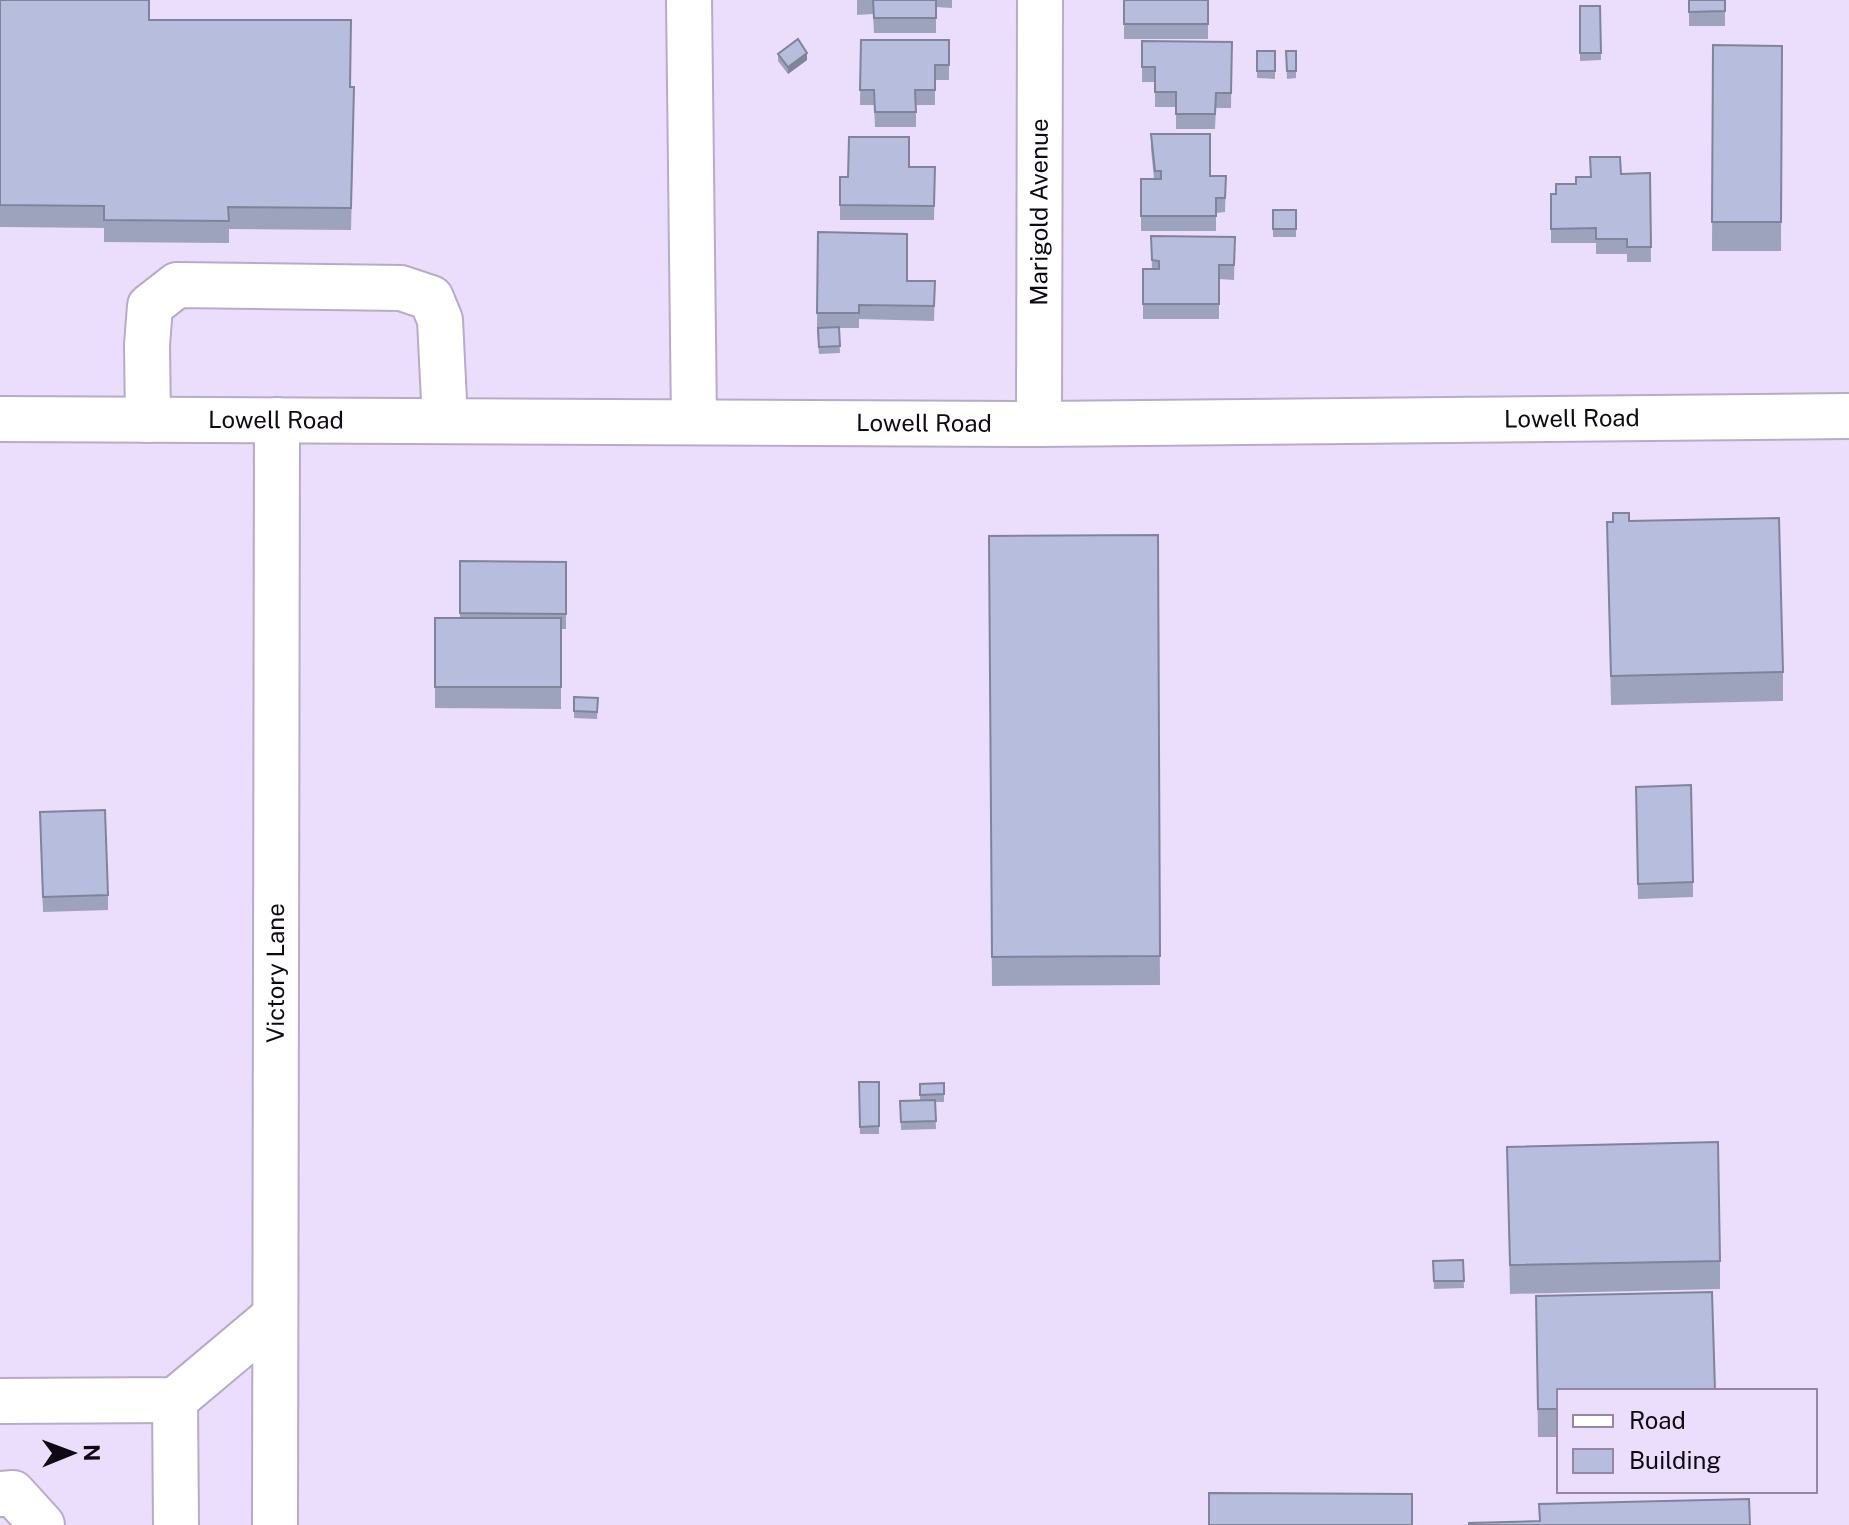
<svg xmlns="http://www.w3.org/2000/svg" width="1849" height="1525" viewBox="0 0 1849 1525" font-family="'Public Sans',sans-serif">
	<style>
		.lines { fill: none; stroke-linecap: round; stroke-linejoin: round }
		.minor-casing { stroke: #b8abc8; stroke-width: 48 }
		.minor { stroke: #fff; stroke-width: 44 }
		.wall { fill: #9da3bd }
		.shaded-wall { fill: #80849a }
		.building { fill: #b7bddc; stroke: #80849a; stroke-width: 2 }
		.labels { text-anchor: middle; stroke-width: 8; stroke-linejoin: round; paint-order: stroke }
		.street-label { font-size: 24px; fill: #0e0913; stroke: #ebddfc }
	</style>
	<rect width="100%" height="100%" fill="#ebddfc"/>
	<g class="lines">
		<defs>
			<g id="minor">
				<path d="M 689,0 L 694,422"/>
				<path id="s1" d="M 0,419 L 1039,424 L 1849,416"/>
				<path d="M 148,420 L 147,345 L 150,306 L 177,285 L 401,288 L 431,298 L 440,320 L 445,421"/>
				<path id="s2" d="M 1039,424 L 1040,0"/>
				<path d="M 175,1400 L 176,1525"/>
				<path d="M 0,1401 L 175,1400 L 275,1316"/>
				<path d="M 0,1494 L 13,1493 L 42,1525"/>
				<path id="s3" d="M 275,1525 L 277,420"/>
			</g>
		</defs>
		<!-- minor casing -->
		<use href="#minor" class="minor-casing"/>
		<!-- minor -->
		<use href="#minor" class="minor"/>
	</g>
	<!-- wall -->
	<g class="wall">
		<path d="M 0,0 L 149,20 L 351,87 L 354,109 L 351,230 L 229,229 L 229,243 L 104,242 L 104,228 L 0,227 Z"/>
		<path d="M 857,0 L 952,0 L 952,8 L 936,7 L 936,33 L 874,33 L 873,14 L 857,15 Z"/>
		<rect x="1124" y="0" width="84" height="39"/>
		<rect x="1689" y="0" width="36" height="26"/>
		<path d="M 1580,6 L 1600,6 L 1601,60 L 1580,61 Z"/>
		<path d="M 861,40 L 949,40 L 949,80 L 935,80 L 935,105 L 916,105 L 916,127 L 875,127 L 874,105 L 860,105 Z"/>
		<path d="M 1142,41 L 1232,42 L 1231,108 L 1216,108 L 1215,129 L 1176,129 L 1176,107 L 1155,107 L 1155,82 L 1142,82 Z"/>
		<path d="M 1713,45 L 1782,46 L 1781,251 L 1712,251 Z"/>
		<path d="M 1257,51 L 1275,51 L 1275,79 L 1257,78 Z"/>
		<path d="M 1286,51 L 1296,51 L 1296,78 L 1287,79 Z"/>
		<path d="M 778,54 L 807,60 L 788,74 L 778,61 Z"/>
		<path d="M 1151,134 L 1210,176 L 1226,176 L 1225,212 L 1216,213 L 1216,231 L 1141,231 L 1141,179 L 1154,179 L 1151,149 Z"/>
		<path d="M 909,167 L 935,167 L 934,220 L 840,220 L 840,177 L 848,177 Z"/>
		<path d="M 1650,173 L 1651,262 L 1627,262 L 1627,254 L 1596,254 L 1596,243 L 1551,243 L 1551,194 L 1556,194 L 1590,177 L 1621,174 Z"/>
		<rect x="1273" y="210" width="23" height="27"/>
		<path d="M 818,232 L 907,281 L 935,281 L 934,321 L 859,319 L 859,328 L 839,328 L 840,353 L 819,354 L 817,328 Z"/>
		<path d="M 1151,236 L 1235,237 L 1234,280 L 1219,279 L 1219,319 L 1143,319 L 1143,269 L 1152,269 Z"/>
		<path d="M 1629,521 L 1783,672 L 1783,701 L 1611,705 L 1607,522 Z"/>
		<path d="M 1158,535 L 1160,985 L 992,986 L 989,536 Z"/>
		<path d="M 460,561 L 566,562 L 566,629 L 561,629 L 561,709 L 435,708 L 435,618 L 460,618 Z"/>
		<path d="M 598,698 L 597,719 L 574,718 L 574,711 Z"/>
		<path d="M 1636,787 L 1693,882 L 1693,897 L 1638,899 Z"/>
		<path d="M 40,827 L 108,895 L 108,910 L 43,912 Z"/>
		<path d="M 859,1082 L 879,1082 L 879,1134 L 860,1134 Z"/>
		<path d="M 944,1083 L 944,1102 L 935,1102 L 936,1129 L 901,1130 L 900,1101 L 920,1101 L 920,1084 Z"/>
		<path d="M 1507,1147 L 1720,1261 L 1720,1289 L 1510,1294 Z"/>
		<path d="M 1463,1260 L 1464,1288 L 1434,1289 L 1433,1261 Z"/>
		<path d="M 1536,1296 L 1559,1391 L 1559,1437 L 1538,1437 Z"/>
	</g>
	<!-- shaded-wall -->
	<path class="shaded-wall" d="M 807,53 L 807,60 L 788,74 L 788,67 Z"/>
	<!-- building -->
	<g class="building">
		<path d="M 0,0 L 149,0 L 149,20 L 351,20 L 350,87 L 354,87 L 351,208 L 228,207 L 229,221 L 104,220 L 104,206 L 0,205 Z"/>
		<path d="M 873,0 L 936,0 L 936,18 L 874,18 Z"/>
		<rect x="1124" y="0" width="84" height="24"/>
		<path d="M 1689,0 L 1725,0 L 1725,11 L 1689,12 Z"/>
		<path d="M 1580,6 L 1600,6 L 1601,53 L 1580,53 Z"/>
		<path d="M 798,39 L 807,53 L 788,67 L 778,54 Z"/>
		<path d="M 861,40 L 949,40 L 949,65 L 935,65 L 935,90 L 915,90 L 916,112 L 875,112 L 874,90 L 860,90 Z"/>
		<path d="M 1142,41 L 1232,42 L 1231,93 L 1216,93 L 1215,114 L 1176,114 L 1176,92 L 1155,92 L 1155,67 L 1142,67 Z"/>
		<path d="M 1713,45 L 1782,46 L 1781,222 L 1712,222 Z"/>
		<rect x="1257" y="51" width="18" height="20"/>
		<path d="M 1286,51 L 1296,51 L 1296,71 L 1287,71 Z"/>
		<path d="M 1151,134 L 1210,134 L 1210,176 L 1226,176 L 1225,198 L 1216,198 L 1216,216 L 1141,216 L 1141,179 L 1161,179 L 1161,171 L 1155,171 Z"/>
		<path d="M 849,137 L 909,137 L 909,167 L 935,167 L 934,206 L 840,205 L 840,177 L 848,177 Z"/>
		<path d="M 1590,157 L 1620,157 L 1621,174 L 1650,173 L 1651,247 L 1627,247 L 1627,239 L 1596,239 L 1596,228 L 1551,229 L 1551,194 L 1556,194 L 1556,184 L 1576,184 L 1576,177 L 1591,177 Z"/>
		<rect x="1273" y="210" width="23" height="19"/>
		<path d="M 818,232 L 907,234 L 907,281 L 935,281 L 934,306 L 859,305 L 859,313 L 817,313 Z"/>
		<path d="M 1151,236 L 1235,237 L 1234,265 L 1219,265 L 1219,304 L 1143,304 L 1143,269 L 1159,269 L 1159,261 L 1152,260 Z"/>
		<path d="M 839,327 L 840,346 L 819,347 L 818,328 Z"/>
		<path d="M 1613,513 L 1629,513 L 1629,521 L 1779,518 L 1783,672 L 1611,676 L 1607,522 L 1613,522 Z"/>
		<path d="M 1158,535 L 1160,956 L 992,957 L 989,536 Z"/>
		<path d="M 460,561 L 566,562 L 566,614 L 460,613 Z"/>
		<rect x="435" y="618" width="126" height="69"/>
		<path d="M 574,697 L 598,698 L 597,712 L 574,711 Z"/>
		<path d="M 1691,785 L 1693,882 L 1638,884 L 1636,787 Z"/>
		<path d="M 105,810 L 108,895 L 43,897 L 40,812 Z"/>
		<path d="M 859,1082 L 879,1082 L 879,1126 L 860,1127 Z"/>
		<path d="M 944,1083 L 944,1094 L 920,1095 L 920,1084 Z"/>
		<path d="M 935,1100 L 936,1121 L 901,1122 L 900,1101 Z"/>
		<path d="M 1718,1142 L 1720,1261 L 1510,1265 L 1507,1147 Z"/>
		<path d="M 1463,1260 L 1464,1281 L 1434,1281 L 1433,1261 Z"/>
		<path d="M 1712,1292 L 1715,1391 L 1559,1391 L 1559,1409 L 1538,1409 L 1536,1296 Z"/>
		<path d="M 1209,1493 L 1412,1494 L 1412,1525 L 1209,1525 Z"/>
		<path d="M 1749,1499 L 1750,1525 L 1469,1525 L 1469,1523 L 1540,1521 L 1539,1504 Z"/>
	</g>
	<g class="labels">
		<!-- street labels -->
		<g class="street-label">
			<text dy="8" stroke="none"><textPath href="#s2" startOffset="212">Marigold Avenue</textPath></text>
			<text dy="8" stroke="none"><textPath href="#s1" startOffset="1572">Lowell Road</textPath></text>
			<text dy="8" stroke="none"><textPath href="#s1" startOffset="276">Lowell Road</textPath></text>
			<text dy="8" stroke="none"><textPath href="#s1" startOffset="924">Lowell Road</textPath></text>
			<text dy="8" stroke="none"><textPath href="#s3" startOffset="552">Victory Lane</textPath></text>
		</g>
	</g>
	<!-- legend -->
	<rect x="1557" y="1389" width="260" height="104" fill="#ebddfc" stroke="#93889f" stroke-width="2"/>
	<rect x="1573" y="1415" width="40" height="12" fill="#ffffff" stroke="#93889f" stroke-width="2"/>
	<text x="1629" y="1429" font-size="24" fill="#0e0913">Road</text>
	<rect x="1573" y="1449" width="40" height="24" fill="#b7bddc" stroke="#93889f" stroke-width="2"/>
	<text x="1629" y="1469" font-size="24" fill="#0e0913">Building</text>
	<!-- north arrow -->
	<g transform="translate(72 1453) rotate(89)" stroke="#ebddfc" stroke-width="6" paint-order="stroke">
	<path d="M0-6L14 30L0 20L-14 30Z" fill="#0e0913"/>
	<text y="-12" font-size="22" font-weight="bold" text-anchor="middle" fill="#0e0913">N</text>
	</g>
</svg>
